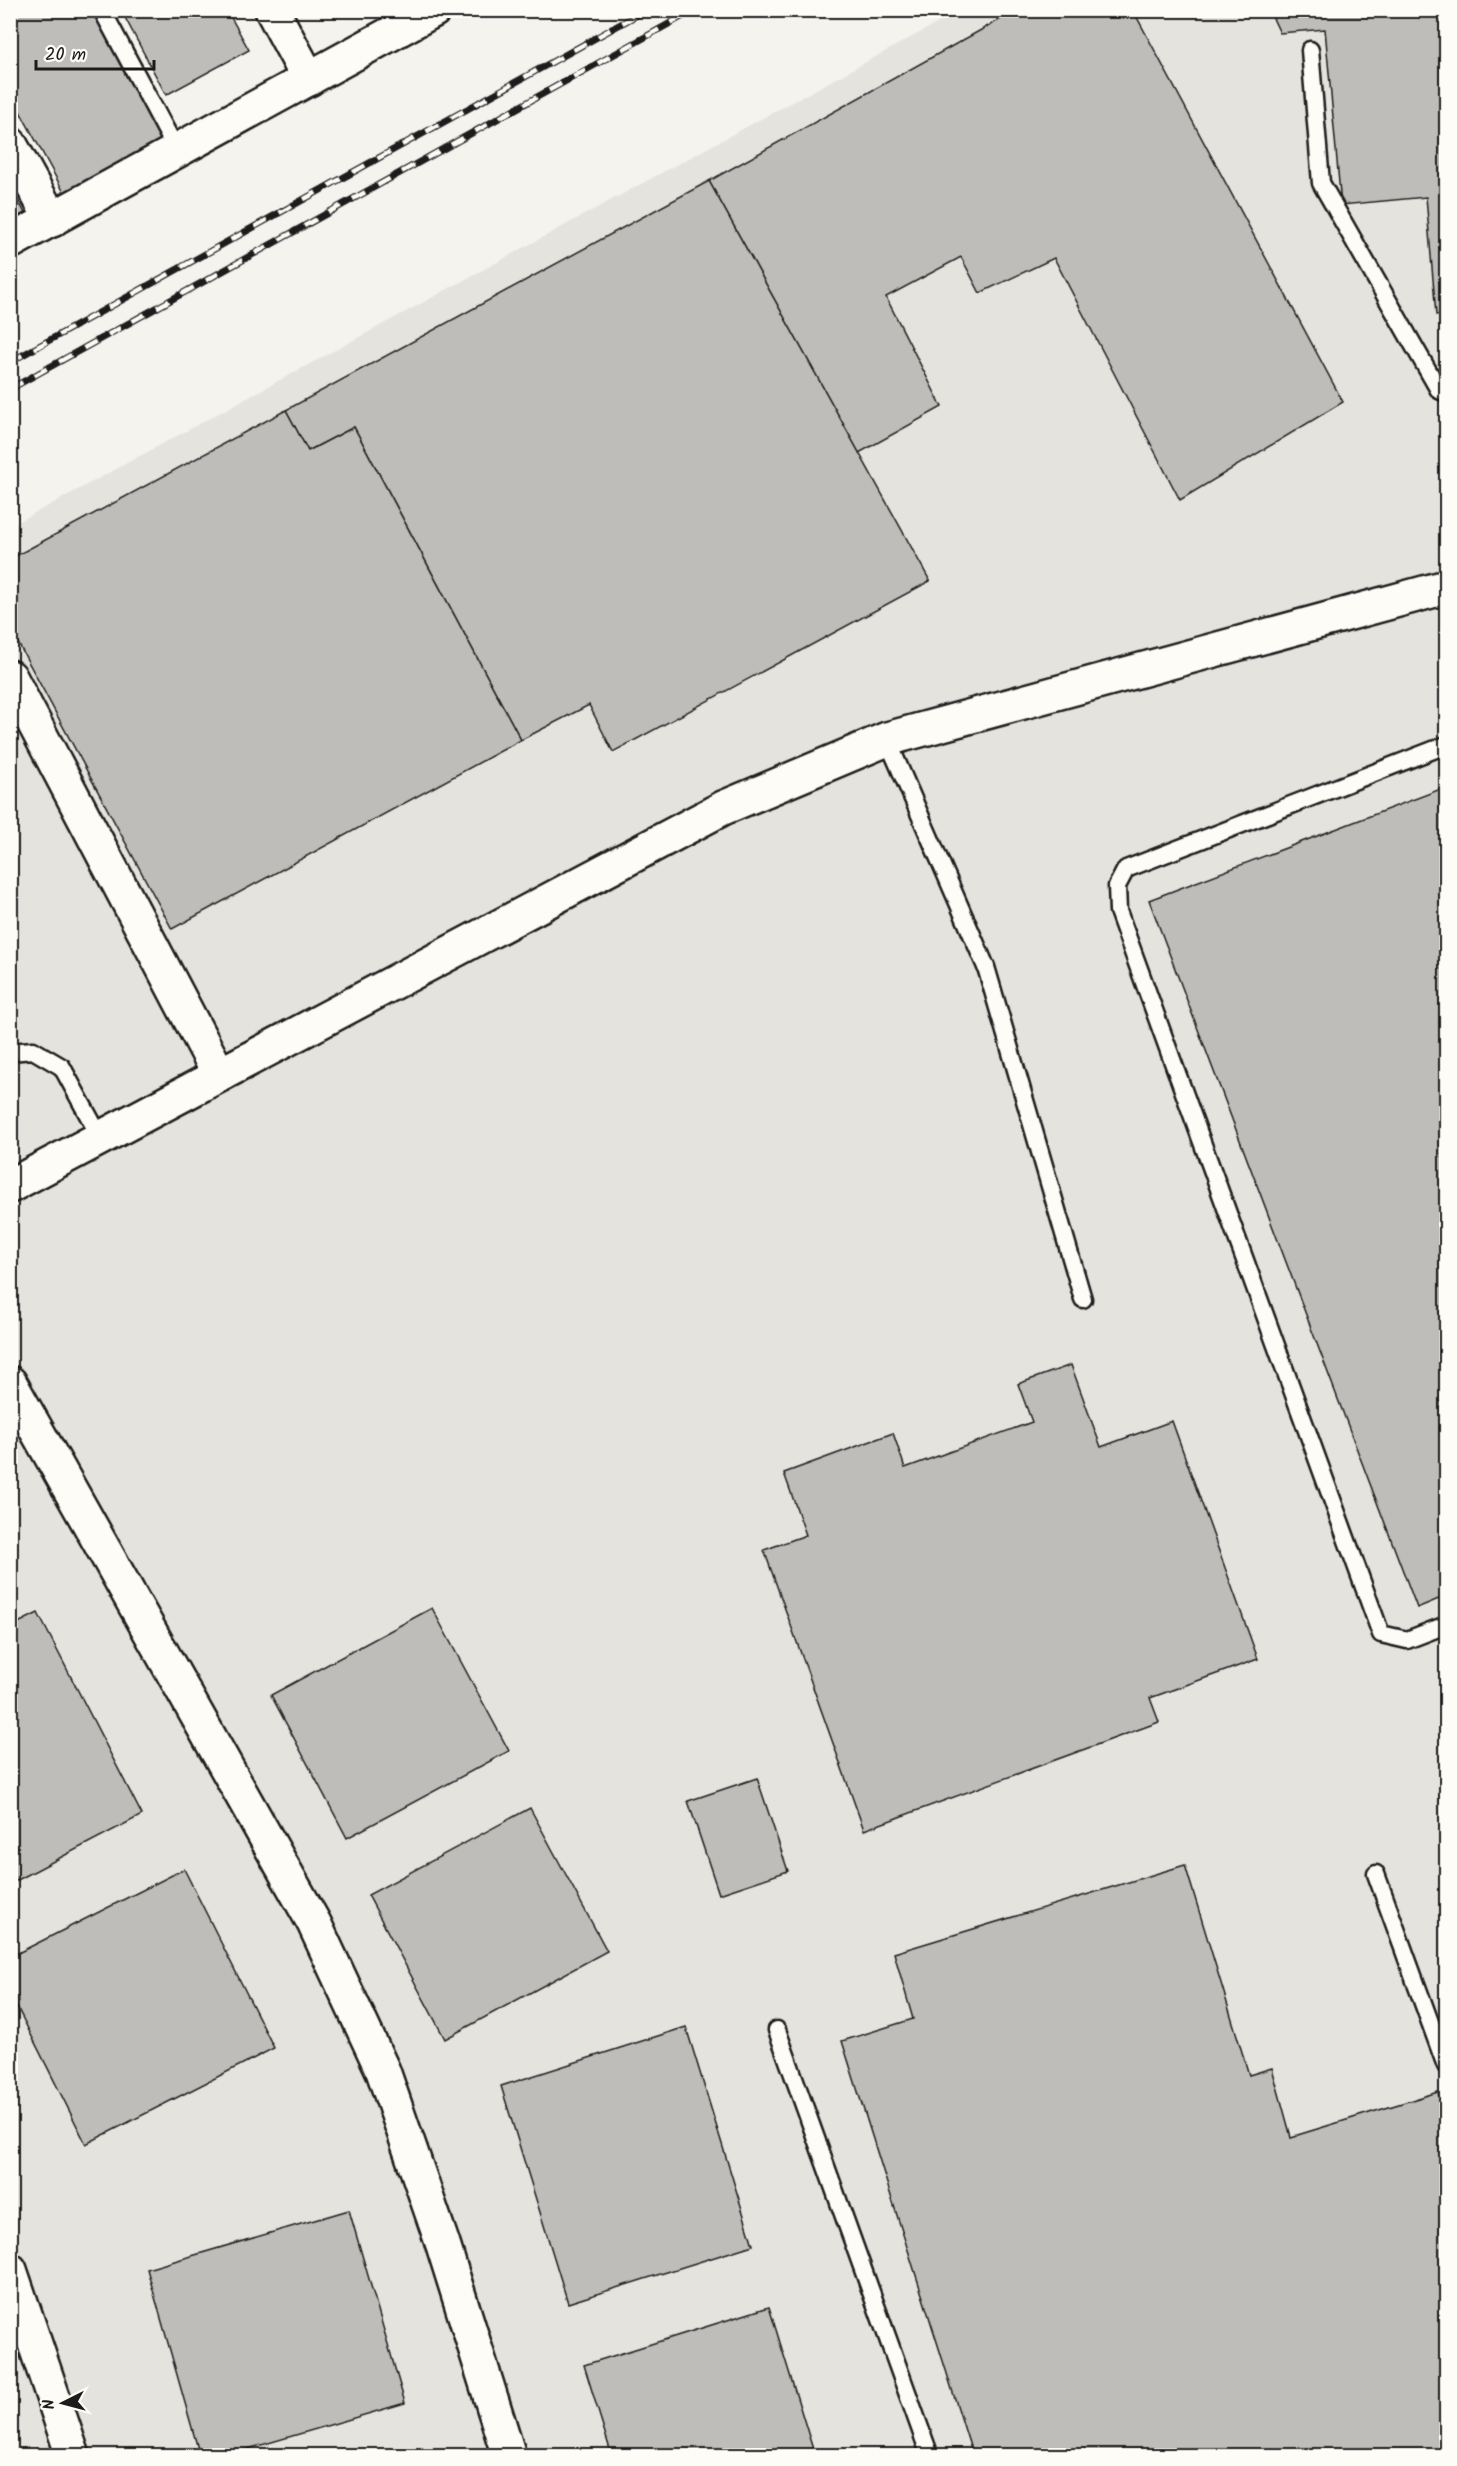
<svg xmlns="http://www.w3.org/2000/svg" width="1457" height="2466" viewBox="0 0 1457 2466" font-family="Kalam,sans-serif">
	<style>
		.built { fill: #e4e3de }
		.building { fill: #bebdba; stroke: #1c1c1c; stroke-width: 1.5 }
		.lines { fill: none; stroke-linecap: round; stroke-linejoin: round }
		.service-casing { stroke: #1c1c1c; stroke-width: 21 }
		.minor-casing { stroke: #1c1c1c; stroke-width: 38 }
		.service { stroke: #fdfcf7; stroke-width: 16 }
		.minor { stroke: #fdfcf7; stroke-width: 33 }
		.rail-casing { stroke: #1c1c1c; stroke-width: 7 }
		.rail { stroke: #fdfcf7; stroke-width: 4.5; stroke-dasharray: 14; stroke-linecap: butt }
	</style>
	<rect width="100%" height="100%" fill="#f4f3ee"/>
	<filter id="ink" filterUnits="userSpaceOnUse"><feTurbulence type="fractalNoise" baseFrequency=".0167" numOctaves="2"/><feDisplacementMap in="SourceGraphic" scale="12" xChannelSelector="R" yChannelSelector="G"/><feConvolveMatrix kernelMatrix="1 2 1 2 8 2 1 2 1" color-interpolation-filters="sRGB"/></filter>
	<g filter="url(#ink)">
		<!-- built -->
		<path class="built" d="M 960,11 L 1446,11 L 1446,2455 L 11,2456 L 11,526 Z"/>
		<!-- building -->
		<g class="building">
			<path d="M 10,10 L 96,10 L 166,141 L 66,196 L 10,93 Z"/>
			<path d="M 121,10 L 231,10 L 228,12 L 249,50 L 166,95 Z"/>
			<path d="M 1017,10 L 1133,10 L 1343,402 L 1180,500 L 1054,258 L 980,293 L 961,257 L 886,297 L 942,407 L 859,453 L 709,181 Z"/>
			<path d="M 1269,10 L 1446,10 L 1446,314 L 1436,315 L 1426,197 L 1341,205 L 1325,29 L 1280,33 Z"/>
			<path d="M 709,181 L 930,581 L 613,752 L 589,705 L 521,740 L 354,427 L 308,451 L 286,410 Z"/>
			<path d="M 10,185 L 25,213 L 10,221 Z"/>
			<path d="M 286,410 L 308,451 L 354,427 L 521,740 L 172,929 L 10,628 L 10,559 Z"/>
			<path d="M 1446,787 L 1446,1596 L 1417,1608 L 1149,900 Z"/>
			<path d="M 1071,1365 L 1101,1447 L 1172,1421 L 1258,1659 L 1150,1698 L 1159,1722 L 864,1830 L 764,1550 L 806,1535 L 784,1473 L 893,1433 L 905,1468 L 1032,1422 L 1018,1384 Z"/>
			<path d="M 432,1608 L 509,1751 L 347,1838 L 271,1695 Z"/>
			<path d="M 38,1613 L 142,1815 L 10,1884 L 10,1627 Z"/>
			<path d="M 757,1778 L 788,1871 L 719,1894 L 688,1801 Z"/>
			<path d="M 530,1808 L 607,1951 L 445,2039 L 368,1895 Z"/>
			<path d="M 1185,1865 L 1249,2075 L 1272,2068 L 1291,2137 L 1438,2092 L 1446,2120 L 1446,2456 L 973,2456 L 842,2041 L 913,2019 L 894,1953 Z"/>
			<path d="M 184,1869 L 274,2048 L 86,2144 L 10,1993 L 10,1957 Z"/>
			<path d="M 686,2027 L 753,2245 L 568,2303 L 501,2086 Z"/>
			<path d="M 349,2210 L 405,2403 L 224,2456 L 200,2456 L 147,2269 Z"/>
			<path d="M 769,2307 L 815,2456 L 612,2456 L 584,2365 Z"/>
		</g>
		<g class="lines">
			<defs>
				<g id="service">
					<path d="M 102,10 L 177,151"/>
					<path d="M 1310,50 L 1321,183 L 1439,390 L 1446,393"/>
					<path d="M 887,739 L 986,967 L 1083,1299"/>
					<path d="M 1446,745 L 1126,869 L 1117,886 L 1118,911 L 1381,1634 L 1407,1640 L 1446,1625"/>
					<path d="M 10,1052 L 33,1050 L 62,1067 L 100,1137"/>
					<path d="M 1376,1874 L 1446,2066"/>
					<path d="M 777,2030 L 930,2456"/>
				</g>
				<g id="minor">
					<path d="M 272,10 L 309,79"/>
					<path d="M 10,144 L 52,220"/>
					<path d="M 10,242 L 434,10"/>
					<path d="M 10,677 L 219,1074"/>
					<path d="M 10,1186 L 723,808 L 887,739 L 1446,587"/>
					<path d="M 10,1383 L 314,1923 L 383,2071 L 443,2245 L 509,2456"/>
					<path d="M 10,2270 L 73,2456"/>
				</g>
			</defs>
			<!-- service casing -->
			<use href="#service" class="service-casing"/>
			<!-- minor casing -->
			<use href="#minor" class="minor-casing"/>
			<!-- service -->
			<use href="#service" class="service"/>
			<!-- minor -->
			<use href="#minor" class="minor"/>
			<defs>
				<g id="rail">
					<path d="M 10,362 L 646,10"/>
					<path d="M 10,389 L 694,10"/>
				</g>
			</defs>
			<!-- rail casing -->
			<use href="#rail" class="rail-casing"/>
			<!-- rail -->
			<use href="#rail" class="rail"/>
		</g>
	</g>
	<!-- margin -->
	<rect width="1457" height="2466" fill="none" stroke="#fdfcf7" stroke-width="36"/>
	<rect x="18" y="18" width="1421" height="2430" fill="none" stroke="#1c1c1c" stroke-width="2" filter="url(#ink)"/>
	<!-- north arrow -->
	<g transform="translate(63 2403) rotate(264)" stroke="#fdfcf7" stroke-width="4.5" paint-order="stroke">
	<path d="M0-4.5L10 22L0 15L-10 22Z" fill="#1c1c1c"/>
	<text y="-9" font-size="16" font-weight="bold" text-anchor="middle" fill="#1c1c1c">N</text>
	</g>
	<!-- scale -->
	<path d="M36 60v9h118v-9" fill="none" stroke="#1c1c1c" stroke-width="3"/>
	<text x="45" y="60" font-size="18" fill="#1c1c1c" stroke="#fdfcf7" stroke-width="4.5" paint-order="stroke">20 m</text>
</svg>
